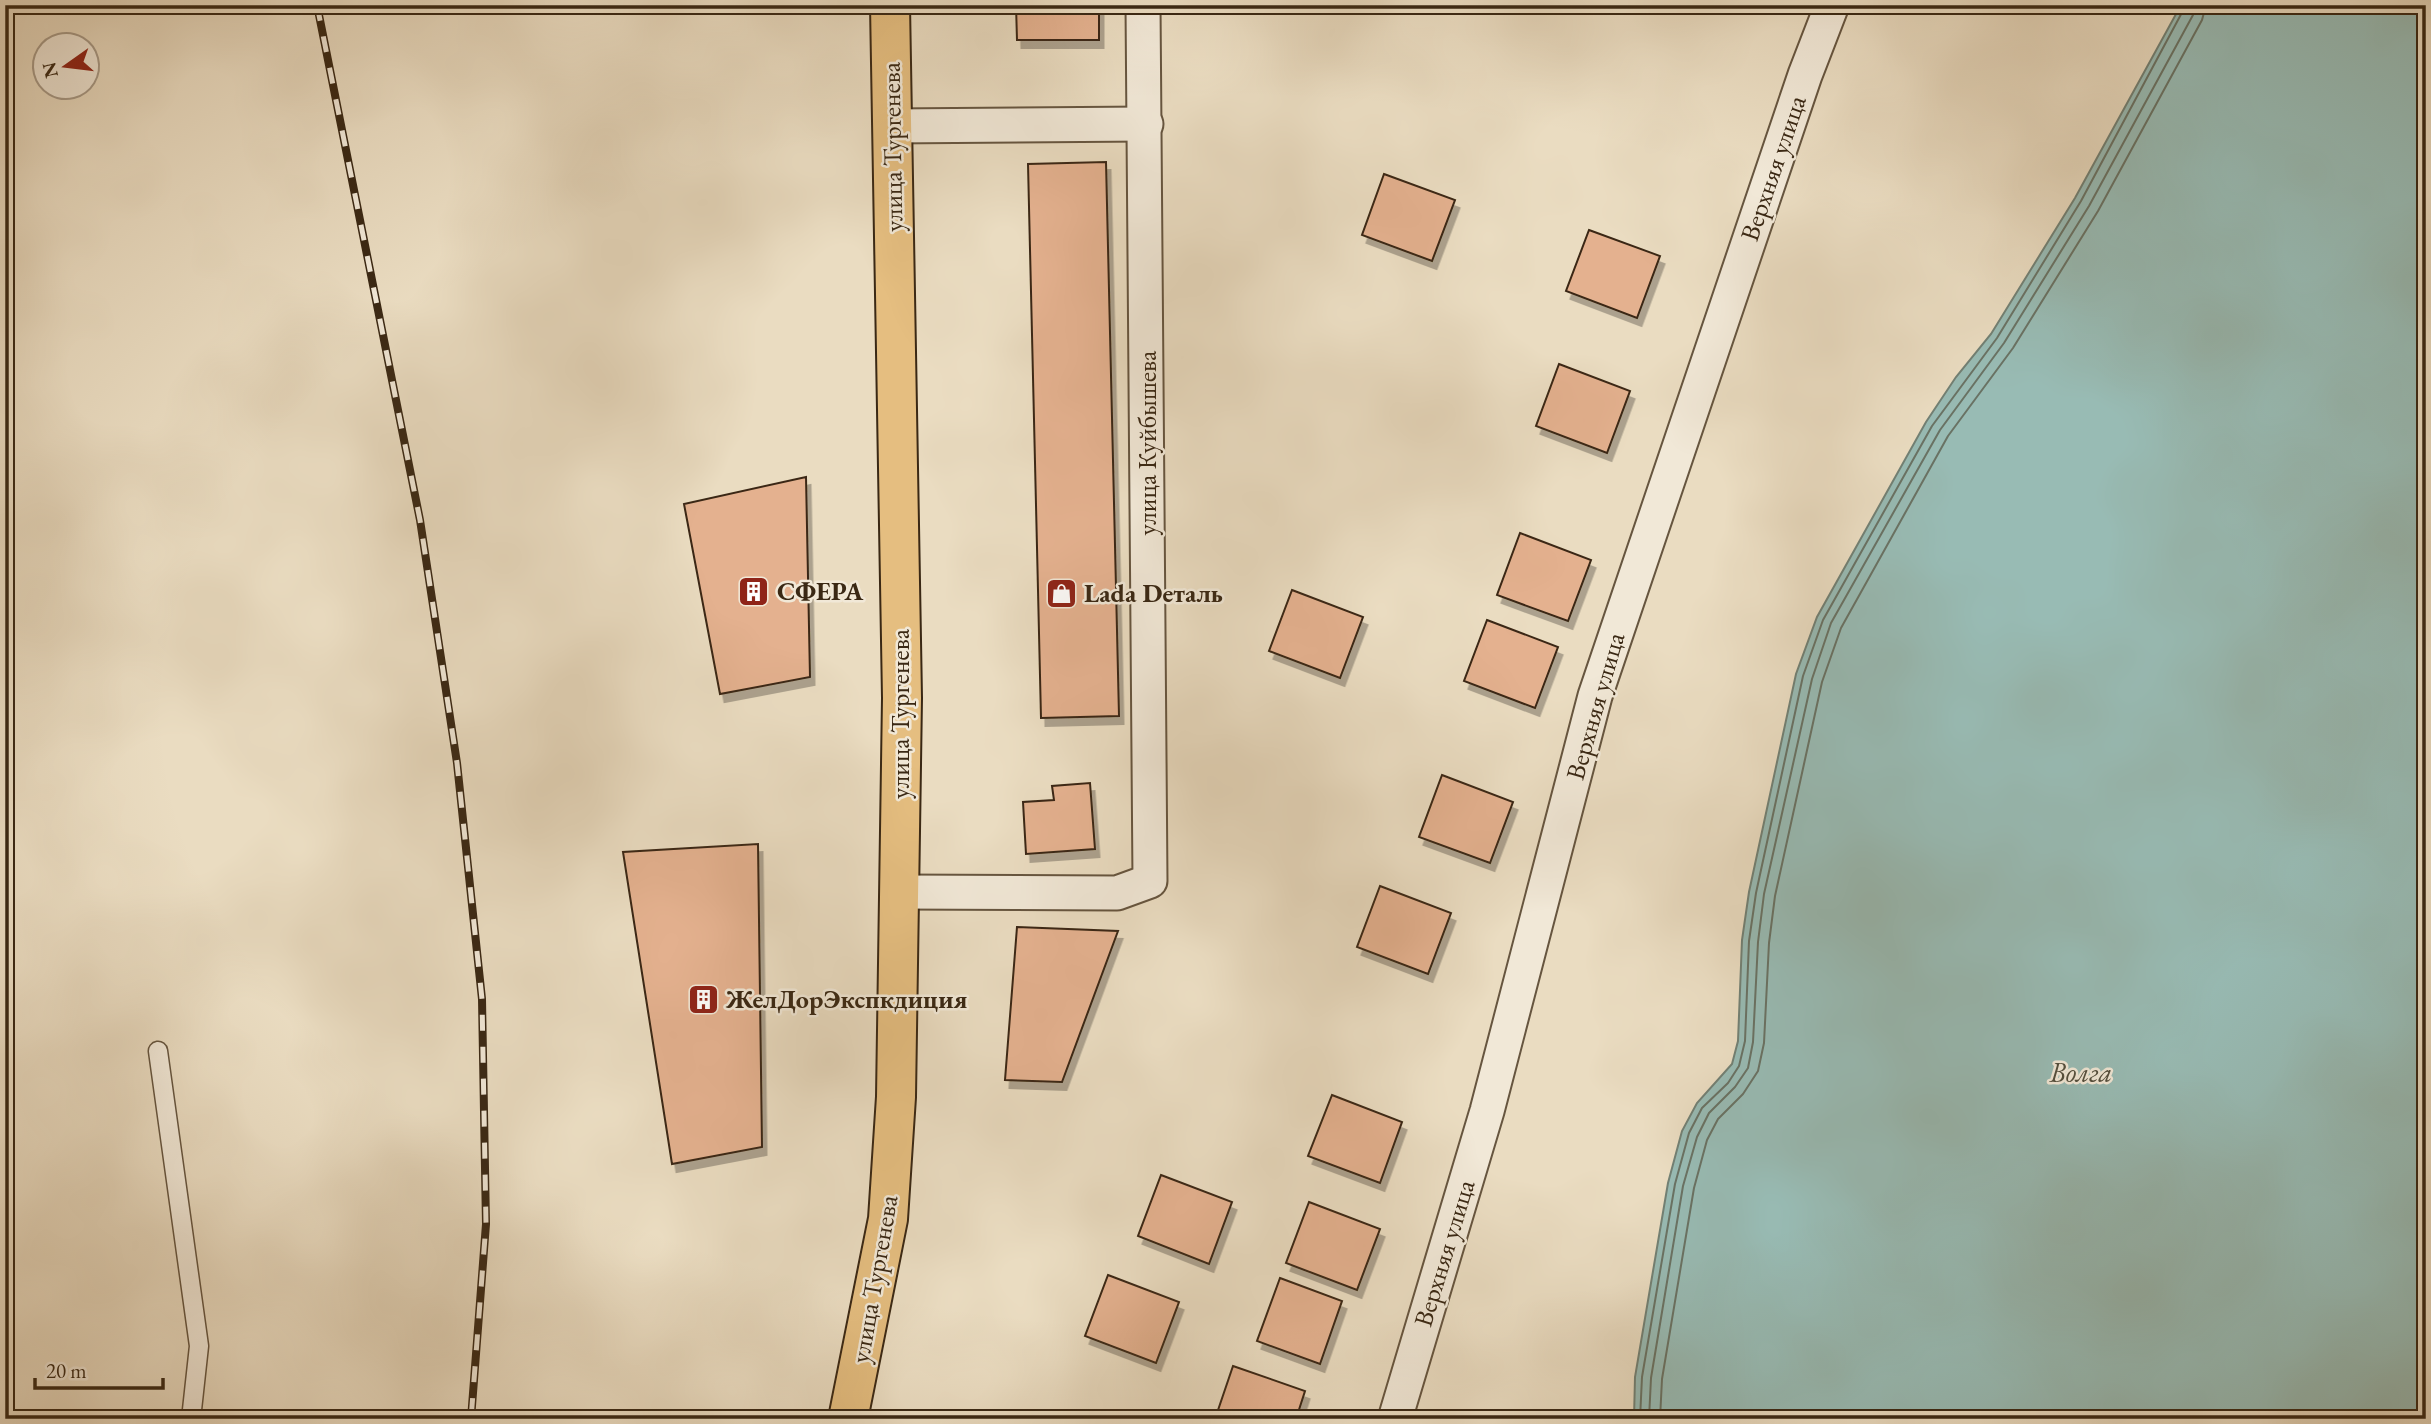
<svg xmlns="http://www.w3.org/2000/svg" width="2431" height="1424" viewBox="0 0 2431 1424" font-family="'EB Garamond',serif">
	<style>
		.water { fill: #98bbb4; stroke: #728074; stroke-width: 2 }
		.lines { fill: none; stroke-linecap: round; stroke-linejoin: round }
		.shore { stroke: #697264; stroke-width: 2 }
		.building { fill: #e4b18f; stroke: #3a2814; stroke-width: 2; filter: url(#shadow) }
		.lane-casing { stroke: #66553f; stroke-width: 21 }
		.street-casing { stroke: #66553f; stroke-width: 37 }
		.primary-casing { stroke: #3a2814; stroke-width: 42 }
		.lane { stroke: #f1e8d7; stroke-width: 18 }
		.street { stroke: #f1e8d7; stroke-width: 33 }
		.primary { stroke: #e5be80; stroke-width: 38 }
		.rail-casing { stroke: #3a2814; stroke-width: 8 }
		.rail { stroke: #f1e8d7; stroke-width: 5; stroke-dasharray: 16; stroke-linecap: butt }
		.labels { text-anchor: middle; stroke-width: 5; stroke-linejoin: round; paint-order: stroke }
		.street-label { font-size: 26px; fill: #3a2814; stroke: #f1e8d7 }
		.poi-label { font-size: 26px; font-weight: bold; fill: #3a2814; stroke: #f1e8d7; text-anchor: start }
		.water-label { font-size: 28px; font-style: italic; fill: #524d3c; stroke: #f1e8d7 }
	</style>
	<defs>
		<filter id="shadow"><feDropShadow dx="4.5" dy="8" stdDeviation="0" flood-color="#0004"/></filter>
	</defs>
	<rect width="100%" height="100%" fill="#eadcc1"/>
	<filter id="stains"><feTurbulence type="fractalNoise" baseFrequency=".00286" numOctaves="4"/><feColorMatrix values="0 0 0 0 .2 0 0 0 0 .09 0 0 0 0 .02 0 0 0 .5 -.17"/></filter>
	<radialGradient id="worn" r=".72"><stop offset=".6" stop-color="#630" stop-opacity="0"/><stop offset="1" stop-color="#630" stop-opacity=".3"/></radialGradient>
	<!-- water -->
	<path class="water" d="M 2181,5 L 2426,5 L 2426,1419 L 1634,1419 L 1635,1377 L 1668,1183 L 1682,1131 L 1697,1103 L 1732,1064 L 1738,1041 L 1742,940 L 1749,892 L 1796,674 L 1817,617 L 1926,422 L 1956,377 L 1991,334 L 2075,198 Z"/>
	<g class="lines">
		<!-- shore -->
		<g class="shore">
			<path d="M 1640,1419 L 1642,1377 L 1675,1184 L 1689,1133 L 1702,1108 L 1728,1083 L 1739,1066 L 1745,1041 L 1749,941 L 1756,893 L 1803,676 L 1823,620 L 1932,426 L 1997,338 L 2081,201 L 2186,5"/>
			<path d="M 1649,1419 L 1651,1378 L 1683,1186 L 1697,1137 L 1709,1113 L 1735,1087 L 1748,1068 L 1753,1042 L 1758,942 L 1764,894 L 1812,679 L 1831,623 L 1940,430 L 2004,343 L 2089,206 L 2193,15 L 2195,5"/>
			<path d="M 1660,1419 L 1662,1379 L 1694,1188 L 1707,1140 L 1718,1119 L 1743,1094 L 1758,1071 L 1764,1043 L 1769,943 L 1775,896 L 1822,682 L 1841,628 L 1948,436 L 2013,348 L 2098,211 L 2202,20 L 2206,5"/>
		</g>
	</g>
	<!-- building -->
	<g class="building">
		<path d="M 1016,5 L 1099,5 L 1099,40 L 1017,40 Z"/>
		<path d="M 1106,162 L 1119,716 L 1041,718 L 1028,164 Z"/>
		<path d="M 1384,174 L 1455,200 L 1432,261 L 1362,235 Z"/>
		<path d="M 1589,230 L 1660,256 L 1637,318 L 1566,291 Z"/>
		<path d="M 1559,364 L 1630,391 L 1607,453 L 1536,426 Z"/>
		<path d="M 806,477 L 810,677 L 720,694 L 684,504 Z"/>
		<path d="M 1520,533 L 1591,560 L 1568,621 L 1497,595 Z"/>
		<path d="M 1292,590 L 1363,617 L 1340,678 L 1269,651 Z"/>
		<path d="M 1487,620 L 1558,647 L 1535,708 L 1464,681 Z"/>
		<path d="M 1442,775 L 1513,802 L 1490,863 L 1419,837 Z"/>
		<path d="M 1090,783 L 1095,849 L 1026,854 L 1023,802 L 1054,800 L 1052,786 Z"/>
		<path d="M 758,844 L 762,1147 L 672,1164 L 623,852 Z"/>
		<path d="M 1380,886 L 1451,913 L 1428,974 L 1357,947 Z"/>
		<path d="M 1017,927 L 1118,931 L 1062,1082 L 1005,1080 Z"/>
		<path d="M 1332,1095 L 1402,1122 L 1380,1183 L 1308,1156 Z"/>
		<path d="M 1161,1175 L 1232,1202 L 1209,1264 L 1138,1236 Z"/>
		<path d="M 1309,1202 L 1380,1229 L 1357,1290 L 1286,1263 Z"/>
		<path d="M 1108,1275 L 1179,1302 L 1156,1363 L 1085,1336 Z"/>
		<path d="M 1280,1278 L 1342,1301 L 1320,1364 L 1257,1341 Z"/>
		<path d="M 1233,1366 L 1305,1391 L 1296,1419 L 1215,1419 Z"/>
	</g>
	<g class="lines">
		<defs>
			<path id="lane" d="M 158,1051 L 199,1346 L 191,1419"/>
			<g id="street">
				<path d="M 891,126 L 1146,124"/>
				<path d="M 899,892 L 1117,893 L 1150,881 L 1143,5"/>
				<path d="M 1395,1419 L 1487,1111 L 1595,696 L 1805,75 L 1832,5"/>
			</g>
			<path id="primary" d="M 848,1419 L 888,1219 L 896,1097 L 902,698 L 890,5"/>
		</defs>
		<!-- lane casing -->
		<use href="#lane" class="lane-casing"/>
		<!-- street casing -->
		<use href="#street" class="street-casing"/>
		<!-- primary casing -->
		<use href="#primary" class="primary-casing"/>
		<!-- lane -->
		<use href="#lane" class="lane"/>
		<!-- street -->
		<use href="#street" class="street"/>
		<!-- primary -->
		<use href="#primary" class="primary"/>
		<defs>
			<path id="rail" d="M 317,5 L 420,520 L 457,763 L 482,999 L 486,1224 L 471,1419"/>
		</defs>
		<!-- rail casing -->
		<use href="#rail" class="rail-casing"/>
		<!-- rail -->
		<use href="#rail" class="rail"/>
	</g>
	<!-- icons -->
	<defs>
		<symbol id="building-square" viewBox="-11 -11 22 22"><rect x="-9" y="-9" width="18" height="18" rx="4" fill="#8f2418" stroke="#f1e8d7"/><path d="M-4-6H4V6H1V3H-1V6H-4ZM-2.5-4.3h1.7v1.8h-1.7ZM.8-4.3h1.7v1.8H.8ZM-2.5-1h1.7V.8h-1.7ZM.8-1h1.7V.8H.8Z" fill="#fff"/></symbol>
		<symbol id="shop-square" viewBox="-11 -11 22 22"><rect x="-9" y="-9" width="18" height="18" rx="4" fill="#8f2418" stroke="#f1e8d7"/><path d="M-5-2.5h2.3a2.7 3.5 0 0 1 5.4 0H5L5.5 6h-11ZM-1.5-2.5h3a1.5 2.3 0 0 0-3 0Z" fill="#fff"/></symbol>
	</defs>
	<g fill-rule="evenodd">
		<use href="#building-square" x="736" y="574" width="35" height="35"/>
		<use href="#shop-square" x="1044" y="576" width="35" height="35"/>
		<use href="#building-square" x="686" y="982" width="35" height="35"/>
	</g>
	<g class="labels">
		<!-- street labels -->
		<g class="street-label">
			<text transform="translate(892 147) rotate(-91)" y="9">улица Тургенева</text>
			<text transform="translate(1773 168) rotate(-71)" y="9">Верхняя улица</text>
			<text transform="translate(1147 443) rotate(-90)" y="9">улица Куйбышева</text>
			<text transform="translate(1595 706) rotate(-74)" y="9">Верхняя улица</text>
			<text transform="translate(900 714) rotate(-90)" y="9">улица Тургенева</text>
			<text transform="translate(1444 1253) rotate(-73)" y="9">Верхняя улица</text>
			<text transform="translate(874 1279) rotate(-80)" y="9">улица Тургенева</text>
		</g>
		<!-- poi labels -->
		<g class="poi-label">
			<text x="777" y="600">СФЕРА</text>
			<text x="1084" y="602">Lada Dеталь</text>
			<text x="726" y="1008">ЖелДорЭкспкдиция</text>
		</g>
		<!-- water labels -->
		<g class="water-label">
			<text x="2081" y="1082">Волга</text>
		</g>
	</g>
	<!-- margin -->
	<rect width="2431" height="1424" fill="none" stroke="#eadcc1" stroke-width="28"/>
	<rect x="7" y="7" width="2417" height="1410" fill="none" stroke="#3a2814" stroke-width="3.5"/>
	<rect x="14" y="14" width="2403" height="1396" fill="none" stroke="#3a2814" stroke-width="2"/>
	<!-- north arrow -->
	<g transform="translate(66 66) rotate(256)"><circle r="33" fill="#f1e8d7" stroke="#a89b89" stroke-width="2"/>
	<path d="M0-5L12 26L0 18L-12 26Z" fill="#8f2418"/>
	<text y="-10" font-size="19" font-weight="bold" text-anchor="middle" fill="#3a2814">N</text>
	</g>
	<!-- scale -->
	<path d="M35 1378v10h128v-10" fill="none" stroke="#3a2814" stroke-width="3.5"/>
	<text x="46" y="1378" font-size="21" fill="#3a2814" stroke="#f1e8d7" stroke-width="5" paint-order="stroke">20 m</text>
	<rect width="100%" height="100%" filter="url(#stains)"/>
	<rect width="100%" height="100%" fill="url(#worn)"/>
</svg>
